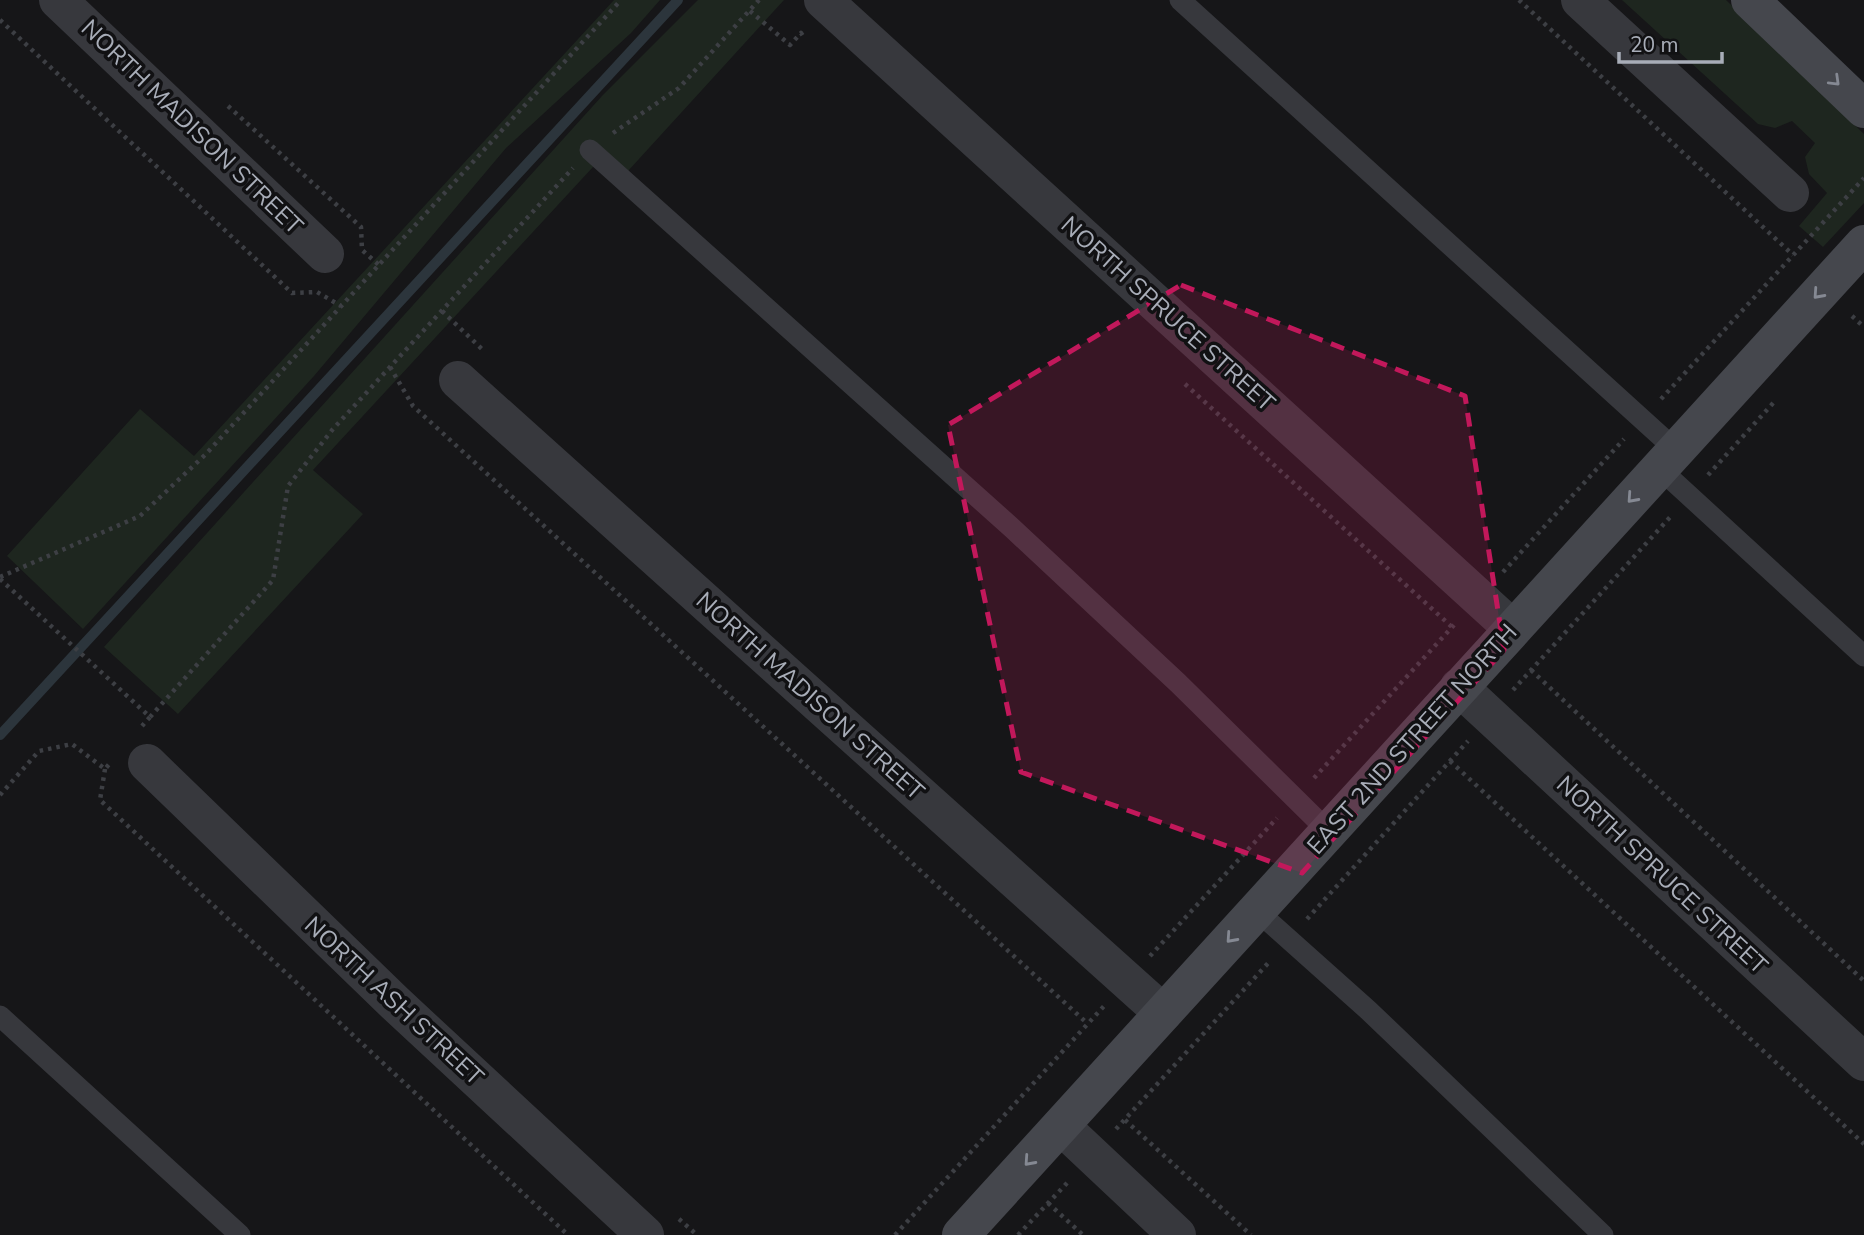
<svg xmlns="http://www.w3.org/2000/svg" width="1864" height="1235" viewBox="0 0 1864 1235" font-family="'Nunito Sans',sans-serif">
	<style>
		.green { fill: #1e261f }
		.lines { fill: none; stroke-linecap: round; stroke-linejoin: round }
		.stream { stroke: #2c353c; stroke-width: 10 }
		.path { stroke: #3d3f44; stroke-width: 4.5; stroke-dasharray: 3.5 5; stroke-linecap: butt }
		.lane { stroke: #37383d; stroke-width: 21 }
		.street { stroke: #37383d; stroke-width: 38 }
		.secondary { stroke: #45474d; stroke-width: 38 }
		.oneway { stroke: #858993 }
		.marked { fill: #c2185b; fill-opacity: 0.2; stroke: #c2185b; stroke-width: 5; stroke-dasharray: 14 9; stroke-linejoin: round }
		.labels { text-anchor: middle; stroke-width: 7; stroke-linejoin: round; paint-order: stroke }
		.street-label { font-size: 24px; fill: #a8adb8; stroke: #111113 }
	</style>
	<rect width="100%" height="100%" fill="#161618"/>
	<!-- green -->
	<g class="green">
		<path d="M 614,0 L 660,0 L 631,33 L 506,148 L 314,376 L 83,629 L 7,556 L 140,409 L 194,456 Z"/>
		<path d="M 698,0 L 784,0 L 628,171 L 605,154 L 313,470 L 363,514 L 178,714 L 104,647 L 602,96 Z"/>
		<path d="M 1622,0 L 1726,0 L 1864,134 L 1864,203 L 1823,247 L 1799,226 L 1827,193 L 1809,174 L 1805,157 L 1815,143 L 1792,121 L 1775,128 L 1758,124 Z"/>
	</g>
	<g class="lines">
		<!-- stream -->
		<path class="stream" d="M 0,735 L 678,0"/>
		<!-- path -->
		<g class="path">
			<path d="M 1519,0 L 1793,255"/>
			<path d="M 750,11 L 790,45 L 801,33 L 803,36"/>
			<path d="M 0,20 L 292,293 L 317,292 L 341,306"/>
			<path d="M 228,106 L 361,227 L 362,250 L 379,265"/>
			<path d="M 613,133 L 679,88 L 759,0"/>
			<path d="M 442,311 L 484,351"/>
			<path d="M 1852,316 L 1864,327"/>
			<path d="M 390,367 L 413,406 L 1088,1024"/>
			<path d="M 1185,384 L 1452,627"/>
			<path d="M 1661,399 L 1864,178"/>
			<path d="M 1708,475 L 1775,401"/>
			<path d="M 1503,572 L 1624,439"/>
			<path d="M 0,577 L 140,516 L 206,454 L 621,0"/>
			<path d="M 0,579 L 150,717 L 142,726"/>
			<path d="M 1531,670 L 1864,981"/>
			<path d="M 1513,690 L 1672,515"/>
			<path d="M 150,717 L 273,580 L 288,486 L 333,429 L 573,168"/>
			<path d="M 1450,761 L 1864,1144"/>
			<path d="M 105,769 L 100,800 L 568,1235"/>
			<path d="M 1314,778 L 1454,625"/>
			<path d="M 0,795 L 39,751 L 72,744 L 105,769 L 111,762"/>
			<path d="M 1307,919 L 1468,741"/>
			<path d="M 1150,956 L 1277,818"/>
			<path d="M 1125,1120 L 1251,1235"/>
			<path d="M 1116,1129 L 1271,960"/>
			<path d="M 1048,1203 L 1083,1235"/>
			<path d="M 679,1219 L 697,1235"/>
			<path d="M 895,1235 L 1104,1006"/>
			<path d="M 1018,1235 L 1068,1182"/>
		</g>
		<!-- lane -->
		<g class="lane">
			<path d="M 1180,0 L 1676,450"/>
			<path d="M 590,150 L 1012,528 L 1178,683 L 1328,831"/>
			<path d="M 1659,468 L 1864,656"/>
			<path d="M 1256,910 L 1368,1010 L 1603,1235"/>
			<path d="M 0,1016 L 240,1235"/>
		</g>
		<!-- street -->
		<g class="street">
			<path d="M 58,0 L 325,254"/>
			<path d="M 823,0 L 1513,629"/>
			<path d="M 1580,0 L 1790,193"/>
			<path d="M 458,380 L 1163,1013"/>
			<path d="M 1459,687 L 1864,1062"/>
			<path d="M 147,763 L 395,1003 L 645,1235"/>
			<path d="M 1061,1126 L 1177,1235"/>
		</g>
		<!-- secondary -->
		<g class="secondary">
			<path d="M 1750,0 L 1864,109"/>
			<path d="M 961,1235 L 1864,244"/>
		</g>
	</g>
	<!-- one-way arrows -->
	<defs><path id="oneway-chevron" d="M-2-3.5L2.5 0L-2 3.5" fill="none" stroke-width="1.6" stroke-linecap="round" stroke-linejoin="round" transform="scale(1.75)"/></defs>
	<g class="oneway">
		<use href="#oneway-chevron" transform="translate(1835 81) rotate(44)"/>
		<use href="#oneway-chevron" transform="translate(1818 294) rotate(132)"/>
		<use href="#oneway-chevron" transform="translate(1632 498) rotate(132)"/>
		<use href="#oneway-chevron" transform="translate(1231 938) rotate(132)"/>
		<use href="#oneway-chevron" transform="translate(1029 1161) rotate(132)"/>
	</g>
	<!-- marked area -->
	<path class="marked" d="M 1181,285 L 1465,396 L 1504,650 L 1302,873 L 1021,772 L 948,425 Z"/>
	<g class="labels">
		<!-- street labels -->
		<g class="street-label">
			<text transform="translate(192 127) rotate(44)" y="8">NORTH MADISON STREET</text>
			<text transform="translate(1168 314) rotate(42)" y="8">NORTH SPRUCE STREET</text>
			<text transform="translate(810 696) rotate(42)" y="8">NORTH MADISON STREET</text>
			<text transform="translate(1412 739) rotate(-48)" y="8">EAST 2ND STREET NORTH</text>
			<text transform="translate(1662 875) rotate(43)" y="8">NORTH SPRUCE STREET</text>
			<text transform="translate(394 1001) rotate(43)" y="8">NORTH ASH STREET</text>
		</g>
	</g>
	<!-- scale -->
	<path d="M1619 52v10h103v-10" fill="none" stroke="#a8adb8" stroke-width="3.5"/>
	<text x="1630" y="52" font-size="21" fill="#a8adb8" stroke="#111113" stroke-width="5" paint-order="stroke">20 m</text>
</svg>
